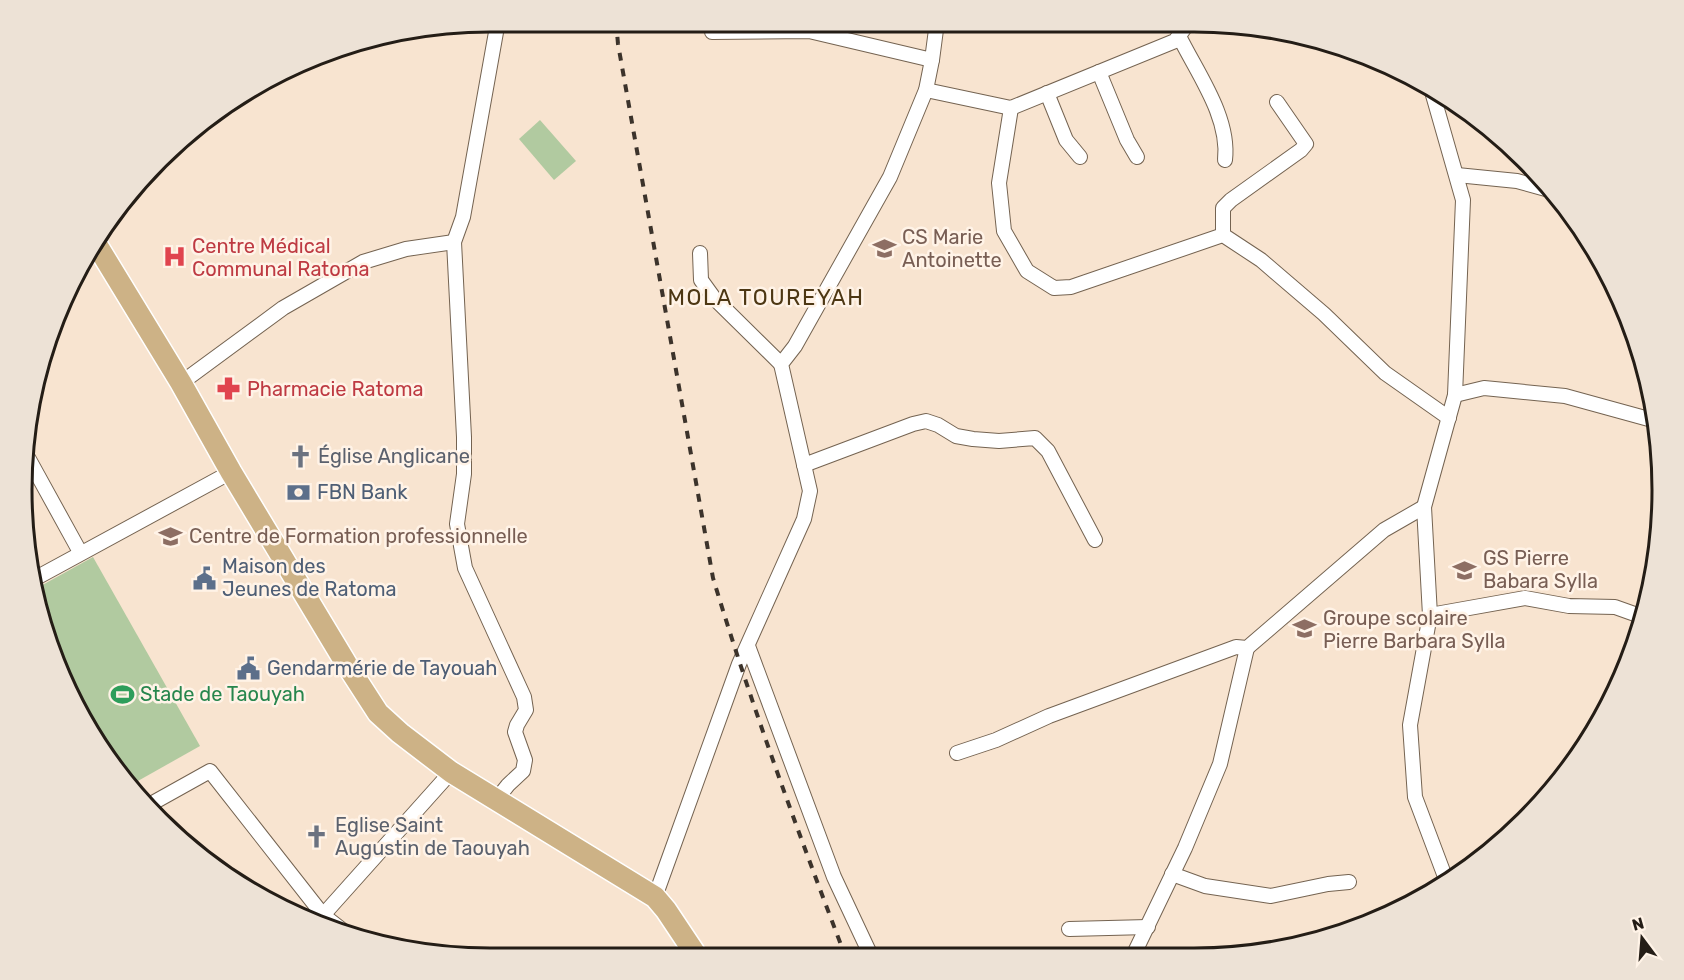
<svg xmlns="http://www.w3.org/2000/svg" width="1684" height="980" viewBox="0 0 1684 980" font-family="Rubik,sans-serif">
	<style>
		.green { fill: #b1caa0 }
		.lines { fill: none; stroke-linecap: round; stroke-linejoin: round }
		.street-casing { stroke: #746351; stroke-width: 16 }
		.primary-casing { stroke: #fff; stroke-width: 24 }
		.street { stroke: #fff; stroke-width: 14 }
		.primary { stroke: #cdb286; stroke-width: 21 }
		.rail { stroke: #3c332b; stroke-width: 4; stroke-dasharray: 8 8; stroke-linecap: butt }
		.labels { text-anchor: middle; stroke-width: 5; stroke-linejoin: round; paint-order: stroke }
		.education-label { font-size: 20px; fill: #785e54; stroke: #fff3e7; text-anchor: start }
		.health-label { font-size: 20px; fill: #be3a42; stroke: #fff3e7; text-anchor: start }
		.worship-label { font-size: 20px; fill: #5b616d; stroke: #fff3e7; text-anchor: start }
		.service-label { font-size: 20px; fill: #4e5e75; stroke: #fff3e7; text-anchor: start }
		.leisure-label { font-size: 20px; fill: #27864d; stroke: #fff3e7; text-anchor: start }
		.quarter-label { font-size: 22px; letter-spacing: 1.5px; fill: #4d3713; stroke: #fff3e7 }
		.rim { fill: none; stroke: #241d16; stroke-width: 3 }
	</style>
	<rect width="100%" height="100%" fill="#f8e4d0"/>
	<!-- green -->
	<g class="green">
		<path d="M 540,120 L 576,161 L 554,180 L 519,139 Z"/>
		<path d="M 93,557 L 200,746 L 129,786 L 118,776 L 46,641 L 37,588 Z"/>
	</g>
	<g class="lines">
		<defs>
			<g id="street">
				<path d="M 712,32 L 809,31 L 932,60"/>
				<path d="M 1179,36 C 1197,73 1230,117 1225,160"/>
				<path d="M 1099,72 L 1127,140 L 1137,157"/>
				<path d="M 1431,88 L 1463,200 L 1455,395 L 1424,507 L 1430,615 L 1410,725 L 1415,797 L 1447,882"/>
				<path d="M 926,90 L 1011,108 L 1175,41 L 1189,22"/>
				<path d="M 1047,93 L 1066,140 L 1080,157"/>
				<path d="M 1011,108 L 999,183 L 1004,231 L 1027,271 L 1054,288 L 1071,287 L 1223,235 L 1261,260 L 1324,314 L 1385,373 L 1449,418"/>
				<path d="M 1457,175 L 1517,181 L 1553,191"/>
				<path d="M 1223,235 L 1223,208 L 1231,200 L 1301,150 L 1306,144 L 1277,102"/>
				<path d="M 700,253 L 701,280 L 714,298 L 781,364"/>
				<path d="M 181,383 L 283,308 L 363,262 L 406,249 L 454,242"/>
				<path d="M 1455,395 L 1484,388 L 1565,396 L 1656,421"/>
				<path d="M 26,454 L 80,552"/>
				<path d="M 804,465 L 913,424 L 926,421 L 938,425 L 956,436 L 973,439 L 999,441 L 1035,438 L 1048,451 L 1095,540"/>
				<path d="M 36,578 L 231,472"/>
				<path d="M 1430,615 L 1525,598 L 1569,606 L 1615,607 L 1643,617"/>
				<path d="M 748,646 L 834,877 L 872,958"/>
				<path d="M 957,753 L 996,740 L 1049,716 L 1236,647 L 1247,648 L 1384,530 L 1424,507"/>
				<path d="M 496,800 L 508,785 L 523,771 L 525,760 L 515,732 L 517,725 L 526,710 L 524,697 L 465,568 L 457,524 L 464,474 L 464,437 L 454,242 L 463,217 L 498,21"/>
				<path d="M 149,805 L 210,771 L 323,915 L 350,936"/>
				<path d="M 1172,874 L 1205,886 L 1271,896 L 1328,884 L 1349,882"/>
				<path d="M 655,897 L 739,664 L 804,519 L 810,491 L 781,364 L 795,346 L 890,177 L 926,90 L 932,60 L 937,22"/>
				<path d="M 316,923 L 451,772"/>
				<path d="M 1069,929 L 1148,927"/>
				<path d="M 1132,958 L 1185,848 L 1220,764 L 1247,648"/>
			</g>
			<path id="primary" d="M 95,242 L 181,383 L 231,472 L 347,665 L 378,713 L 400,733 L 451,772 L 655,897 L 666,910 L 698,958"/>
		</defs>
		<!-- street casing -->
		<use href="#street" class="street-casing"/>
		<!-- primary casing -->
		<use href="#primary" class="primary-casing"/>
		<!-- street -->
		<use href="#street" class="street"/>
		<!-- primary -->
		<use href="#primary" class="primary"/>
		<!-- rail -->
		<path class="rail" d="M 616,21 L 618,44 L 713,578 C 752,707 798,832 846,958"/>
	</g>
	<!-- icons -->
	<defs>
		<symbol id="school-bare" viewBox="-9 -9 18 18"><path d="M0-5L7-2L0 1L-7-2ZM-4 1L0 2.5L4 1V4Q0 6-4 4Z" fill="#8d6e63" stroke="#fff3e7" stroke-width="2.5" paint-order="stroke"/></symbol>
		<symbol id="hospital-bare" viewBox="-9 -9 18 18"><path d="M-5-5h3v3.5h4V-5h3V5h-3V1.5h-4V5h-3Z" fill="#e0444e" stroke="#fff3e7" stroke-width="2.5" paint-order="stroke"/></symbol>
		<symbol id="pharmacy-bare" viewBox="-9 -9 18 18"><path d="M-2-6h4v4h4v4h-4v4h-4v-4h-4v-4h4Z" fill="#e0444e" stroke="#fff3e7" stroke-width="2.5" paint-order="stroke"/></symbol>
		<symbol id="church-bare" viewBox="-9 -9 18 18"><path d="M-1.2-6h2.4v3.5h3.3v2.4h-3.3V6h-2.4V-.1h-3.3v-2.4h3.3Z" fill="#6b7280" stroke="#fff3e7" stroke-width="2.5" paint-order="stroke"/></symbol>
		<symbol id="bank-bare" viewBox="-9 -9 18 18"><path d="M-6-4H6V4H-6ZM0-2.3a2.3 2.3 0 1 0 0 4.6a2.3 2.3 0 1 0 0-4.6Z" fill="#5c6f8a" stroke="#fff3e7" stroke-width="2.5" paint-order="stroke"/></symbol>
		<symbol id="civic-bare" viewBox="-9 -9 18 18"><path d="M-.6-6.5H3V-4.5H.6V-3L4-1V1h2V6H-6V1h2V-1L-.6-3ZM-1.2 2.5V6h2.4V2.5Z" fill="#5c6f8a" stroke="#fff3e7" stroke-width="2.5" paint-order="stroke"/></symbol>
		<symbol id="stadium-bare" viewBox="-9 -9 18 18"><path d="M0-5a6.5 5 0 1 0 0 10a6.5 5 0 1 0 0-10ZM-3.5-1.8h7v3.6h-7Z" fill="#2e9e5b" stroke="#fff3e7" stroke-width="2.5" paint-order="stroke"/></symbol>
	</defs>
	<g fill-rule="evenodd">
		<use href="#school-bare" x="868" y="232" width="33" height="33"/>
		<use href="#hospital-bare" x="158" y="240" width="33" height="33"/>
		<use href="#pharmacy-bare" x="212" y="372" width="33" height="33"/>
		<use href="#church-bare" x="284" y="440" width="33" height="33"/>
		<use href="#bank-bare" x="282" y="476" width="33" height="33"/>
		<use href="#school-bare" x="154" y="520" width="33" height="33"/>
		<use href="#school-bare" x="1448" y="554" width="33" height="33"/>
		<use href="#civic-bare" x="188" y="562" width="33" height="33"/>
		<use href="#school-bare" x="1288" y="612" width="33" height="33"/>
		<use href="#civic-bare" x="232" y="652" width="33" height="33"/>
		<use href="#stadium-bare" x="106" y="678" width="33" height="33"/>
		<use href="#church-bare" x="300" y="820" width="33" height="33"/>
	</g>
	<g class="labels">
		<!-- education labels -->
		<g class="education-label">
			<text x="902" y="244">CS Marie<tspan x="902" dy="23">Antoinette</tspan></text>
			<text x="189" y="543">Centre de Formation professionnelle</text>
			<text x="1483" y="565">GS Pierre<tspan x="1483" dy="23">Babara Sylla</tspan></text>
			<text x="1323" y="625">Groupe scolaire<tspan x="1323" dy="23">Pierre Barbara Sylla</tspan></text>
		</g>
		<!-- health labels -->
		<g class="health-label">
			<text x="192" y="253">Centre Médical<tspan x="192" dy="23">Communal Ratoma</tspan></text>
			<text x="247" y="396">Pharmacie Ratoma</text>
		</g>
		<!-- worship labels -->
		<g class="worship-label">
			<text x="318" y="463">Église Anglicane</text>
			<text x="335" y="832">Eglise Saint<tspan x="335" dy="23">Augustin de Taouyah</tspan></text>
		</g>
		<!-- service labels -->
		<g class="service-label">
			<text x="317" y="499">FBN Bank</text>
			<text x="222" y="573">Maison des<tspan x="222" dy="23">Jeunes de Ratoma</tspan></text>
			<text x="267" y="675">Gendarmérie de Tayouah</text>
		</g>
		<!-- leisure labels -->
		<g class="leisure-label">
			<text x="140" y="701">Stade de Taouyah</text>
		</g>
		<!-- quarter labels -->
		<g class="quarter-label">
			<text x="766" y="305">MOLA TOUREYAH</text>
		</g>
	</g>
	<!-- crop -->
	<path d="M0 0H1684V980H0ZM490 32H1194A458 458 0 0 1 1652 490V490A458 458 0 0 1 1194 948H490A458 458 0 0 1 32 490V490A458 458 0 0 1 490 32Z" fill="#ede2d6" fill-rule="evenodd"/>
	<path class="rim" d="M490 32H1194A458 458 0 0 1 1652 490V490A458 458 0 0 1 1194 948H490A458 458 0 0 1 32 490V490A458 458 0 0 1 490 32Z"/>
	<!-- north arrow -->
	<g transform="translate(1642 938) rotate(344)" stroke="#fff3e7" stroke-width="4.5" paint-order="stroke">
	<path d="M0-4.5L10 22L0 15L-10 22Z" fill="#241d16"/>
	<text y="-9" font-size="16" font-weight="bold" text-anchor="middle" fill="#241d16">N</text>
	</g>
</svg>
